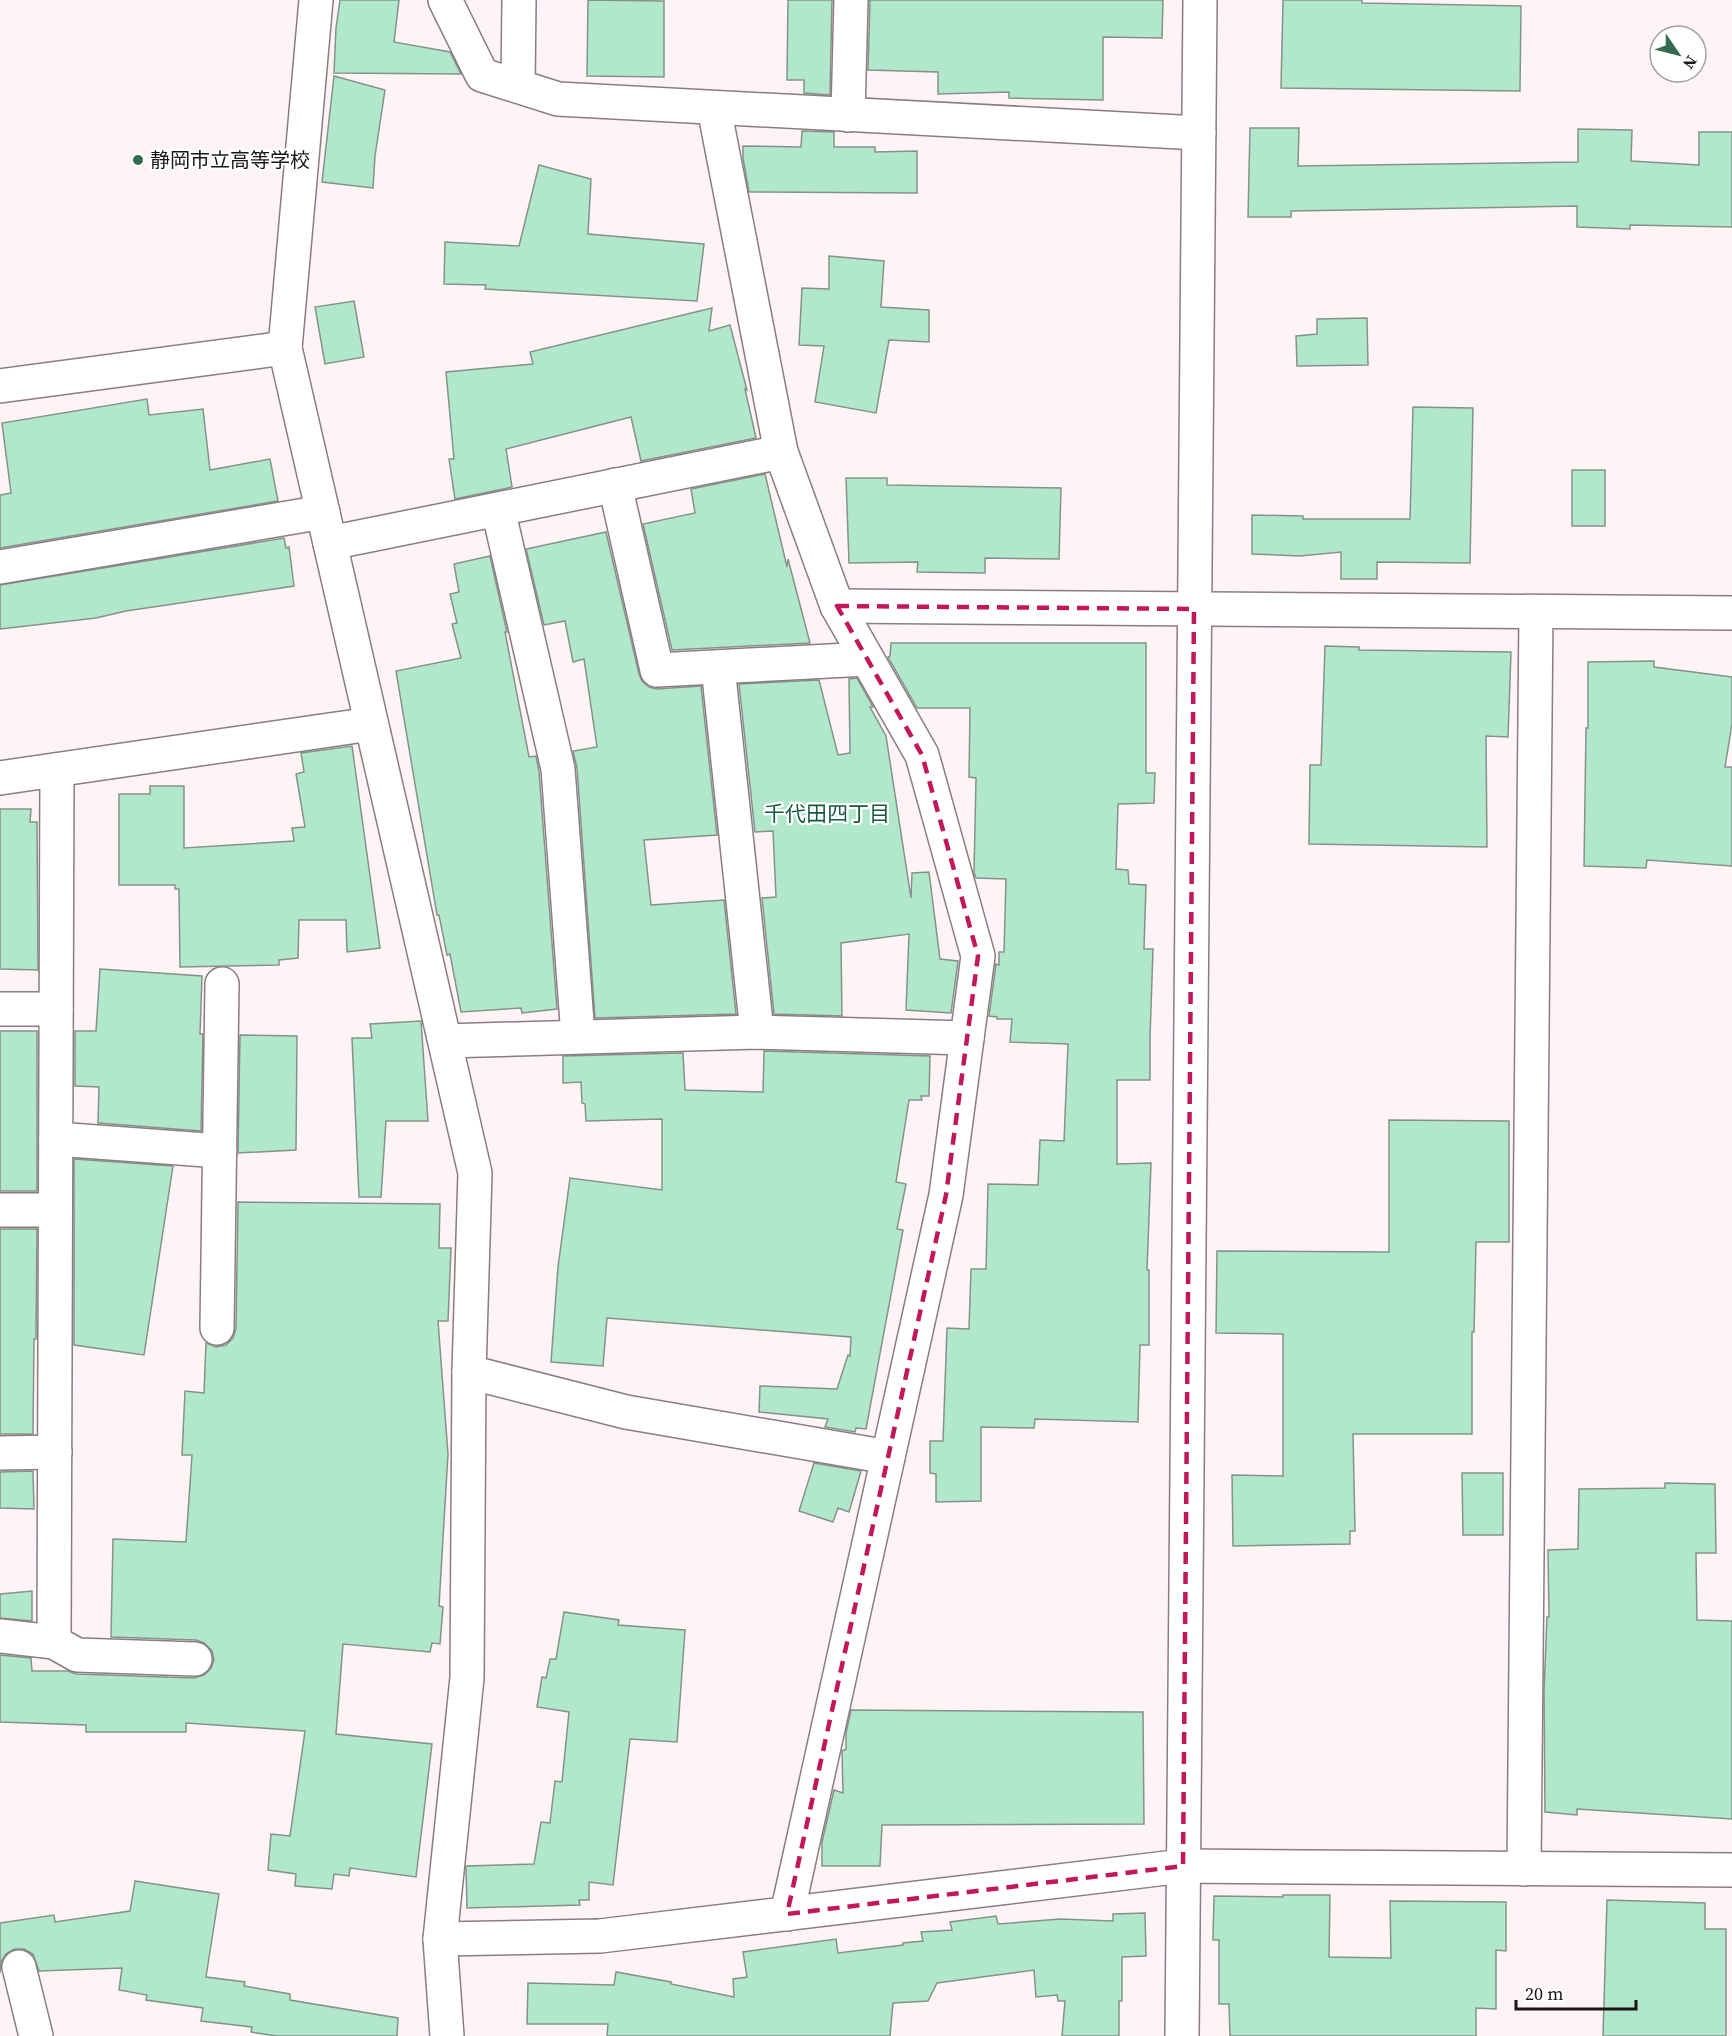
<svg xmlns="http://www.w3.org/2000/svg" width="1732" height="2036" viewBox="0 0 1732 2036" font-family="'Source Serif 4','Noto Sans JP',serif">
	<style>
		.building { fill: #b1e8cb; stroke: #85928b; stroke-width: 1.5 }
		.lines { fill: none; stroke-linecap: round; stroke-linejoin: round }
		.street-casing { stroke: #8c7c7f; stroke-width: 36 }
		.secondary-casing { stroke: #8c7c7f; stroke-width: 36 }
		.street { stroke: #fff; stroke-width: 33 }
		.secondary { stroke: #fff; stroke-width: 33 }
		.marked { fill: none; stroke: #c2185b; stroke-width: 4.5; stroke-dasharray: 12 8; stroke-linejoin: round }
		.poi-dot { fill: #346b51; stroke: #fff; stroke-width: 2 }
		.labels { text-anchor: middle; stroke-width: 4.5; stroke-linejoin: round; paint-order: stroke }
		.poi-label { font-size: 20px; fill: #1b1516; stroke: #fff; text-anchor: start }
		.neighbourhood-label { font-size: 21px; fill: #15583d; stroke: #fff }
	</style>
	<rect width="100%" height="100%" fill="#fef4f5"/>
	<!-- building -->
	<g class="building">
		<path d="M 340,0 L 399,0 L 394,42 L 450,52 L 461,74 L 334,73 L 336,28 Z"/>
		<path d="M 588,0 L 664,1 L 664,77 L 587,76 Z"/>
		<path d="M 788,0 L 832,0 L 830,95 L 804,93 L 804,80 L 787,80 Z"/>
		<path d="M 870,0 L 1163,0 L 1162,38 L 1103,37 L 1103,100 L 1009,98 L 1009,92 L 938,94 L 938,72 L 868,70 Z"/>
		<path d="M 1283,0 L 1362,0 L 1362,3 L 1521,6 L 1520,91 L 1281,88 Z"/>
		<path d="M 334,76 L 385,90 L 375,156 L 373,188 L 322,182 Z"/>
		<path d="M 1250,128 L 1299,128 L 1298,166 L 1578,162 L 1578,129 L 1632,130 L 1631,161 L 1699,165 L 1699,132 L 1732,132 L 1732,227 L 1630,225 L 1630,229 L 1577,227 L 1577,206 L 1291,211 L 1291,217 L 1248,217 Z"/>
		<path d="M 802,131 L 834,132 L 834,147 L 875,147 L 875,152 L 917,151 L 917,193 L 749,192 L 743,158 L 743,146 L 801,147 Z"/>
		<path d="M 539,165 L 591,179 L 588,234 L 704,244 L 697,301 L 485,289 L 486,285 L 444,284 L 445,242 L 519,246 Z"/>
		<path d="M 829,256 L 884,261 L 881,307 L 929,310 L 929,342 L 889,340 L 876,413 L 815,402 L 824,346 L 799,345 L 802,288 L 829,289 Z"/>
		<path d="M 354,301 L 364,357 L 325,364 L 315,307 Z"/>
		<path d="M 712,308 L 709,331 L 730,325 L 747,390 L 745,389 L 756,438 L 641,461 L 631,417 L 506,449 L 512,487 L 455,499 L 449,459 L 454,459 L 446,372 L 533,364 L 530,352 Z"/>
		<path d="M 1367,318 L 1368,365 L 1297,366 L 1296,336 L 1317,334 L 1317,319 Z"/>
		<path d="M 147,399 L 149,415 L 203,409 L 210,470 L 270,459 L 278,501 L 0,548 L 0,495 L 11,493 L 2,423 Z"/>
		<path d="M 1413,407 L 1473,408 L 1470,563 L 1377,562 L 1377,579 L 1341,579 L 1341,552 L 1300,556 L 1252,554 L 1252,515 L 1303,516 L 1303,519 L 1410,519 Z"/>
		<rect x="1572" y="470" width="33" height="56"/>
		<path d="M 765,474 L 787,567 L 788,559 L 810,643 L 672,650 L 643,524 L 695,513 L 691,489 Z"/>
		<path d="M 846,478 L 887,478 L 887,485 L 1061,488 L 1059,559 L 985,558 L 985,573 L 917,572 L 918,562 L 849,563 Z"/>
		<path d="M 606,532 L 639,674 L 642,681 L 649,687 L 657,689 L 701,686 L 717,835 L 644,840 L 651,905 L 724,900 L 736,1014 L 595,1018 L 577,768 L 573,751 L 597,747 L 584,659 L 573,662 L 565,621 L 544,625 L 526,549 Z"/>
		<path d="M 284,538 L 286,548 L 289,547 L 294,586 L 126,611 L 96,618 L 0,629 L 0,585 Z"/>
		<path d="M 490,556 L 507,632 L 505,632 L 529,757 L 536,756 L 539,772 L 557,1009 L 522,1013 L 521,1008 L 461,1012 L 450,954 L 447,955 L 439,915 L 437,915 L 396,671 L 461,658 L 452,624 L 457,623 L 450,594 L 459,592 L 454,564 Z"/>
		<path d="M 891,643 L 1146,643 L 1146,773 L 1155,773 L 1154,803 L 1118,804 L 1116,869 L 1128,870 L 1129,884 L 1146,885 L 1144,949 L 1153,949 L 1150,1038 L 1150,1080 L 1117,1080 L 1117,1164 L 1151,1163 L 1147,1270 L 1149,1270 L 1149,1345 L 1140,1345 L 1138,1422 L 1035,1419 L 1034,1428 L 981,1427 L 981,1501 L 936,1502 L 936,1474 L 930,1473 L 930,1441 L 943,1441 L 947,1328 L 969,1329 L 971,1269 L 986,1269 L 988,1184 L 1038,1185 L 1040,1140 L 1064,1141 L 1068,1044 L 1010,1042 L 1012,1019 L 997,1019 L 997,1017 L 989,1016 L 996,964 L 999,965 L 999,952 L 1004,952 L 1006,879 L 976,878 L 974,873 L 976,778 L 969,777 L 970,708 L 917,708 L 888,657 L 890,656 Z"/>
		<path d="M 1325,646 L 1359,647 L 1359,650 L 1511,652 L 1508,737 L 1486,736 L 1487,847 L 1309,844 L 1310,765 L 1321,765 Z"/>
		<path d="M 1654,661 L 1654,667 L 1732,677 L 1732,724 L 1725,767 L 1732,767 L 1732,866 L 1647,860 L 1646,868 L 1584,866 L 1586,728 L 1588,728 L 1588,662 Z"/>
		<path d="M 857,678 L 873,707 L 870,707 L 886,736 L 911,898 L 912,873 L 929,872 L 940,959 L 958,961 L 951,1013 L 906,1010 L 909,934 L 841,943 L 842,1016 L 774,1014 L 762,898 L 776,897 L 773,831 L 755,832 L 739,684 L 819,680 L 838,755 L 850,753 L 849,679 Z"/>
		<path d="M 352,746 L 380,948 L 347,952 L 346,920 L 299,920 L 298,958 L 279,960 L 279,965 L 180,967 L 179,889 L 175,889 L 175,885 L 119,885 L 119,794 L 150,794 L 150,786 L 184,786 L 184,848 L 294,841 L 292,828 L 305,827 L 296,774 L 304,772 L 301,753 Z"/>
		<path d="M 0,809 L 31,809 L 30,822 L 37,822 L 38,970 L 0,969 Z"/>
		<path d="M 100,969 L 202,976 L 200,1034 L 203,1034 L 201,1131 L 98,1123 L 99,1087 L 75,1086 L 75,1031 L 96,1031 Z"/>
		<path d="M 421,1021 L 428,1121 L 386,1121 L 381,1197 L 359,1197 L 352,1038 L 372,1038 L 370,1024 Z"/>
		<rect x="0" y="1031" width="37" height="160"/>
		<path d="M 240,1035 L 297,1036 L 296,1150 L 238,1153 Z"/>
		<path d="M 764,1051 L 930,1056 L 929,1096 L 921,1096 L 922,1100 L 909,1100 L 896,1182 L 906,1184 L 897,1229 L 903,1230 L 866,1429 L 856,1428 L 855,1432 L 825,1427 L 828,1419 L 759,1412 L 760,1386 L 837,1389 L 848,1355 L 850,1356 L 851,1337 L 607,1318 L 603,1366 L 551,1362 L 558,1267 L 570,1178 L 662,1190 L 662,1119 L 586,1121 L 585,1104 L 582,1103 L 581,1082 L 563,1083 L 563,1056 L 683,1053 L 685,1090 L 763,1092 Z"/>
		<path d="M 1389,1120 L 1509,1121 L 1509,1242 L 1476,1242 L 1474,1332 L 1472,1332 L 1472,1434 L 1353,1434 L 1355,1531 L 1350,1531 L 1350,1544 L 1233,1546 L 1232,1475 L 1283,1476 L 1283,1334 L 1216,1333 L 1217,1251 L 1389,1252 Z"/>
		<path d="M 74,1159 L 173,1166 L 144,1355 L 74,1345 Z"/>
		<path d="M 238,1202 L 440,1204 L 439,1248 L 451,1248 L 448,1321 L 438,1321 L 448,1454 L 439,1606 L 443,1607 L 440,1644 L 432,1643 L 430,1652 L 343,1644 L 336,1734 L 432,1744 L 416,1877 L 350,1868 L 349,1876 L 334,1874 L 332,1889 L 295,1886 L 296,1874 L 268,1870 L 271,1834 L 290,1836 L 305,1731 L 186,1723 L 186,1732 L 86,1732 L 86,1725 L 0,1722 L 0,1655 L 31,1658 L 32,1671 L 68,1671 L 76,1674 L 194,1678 L 204,1675 L 211,1668 L 214,1660 L 212,1651 L 204,1643 L 196,1640 L 111,1637 L 113,1539 L 186,1542 L 192,1455 L 182,1455 L 185,1391 L 204,1393 L 206,1343 L 216,1347 L 226,1345 L 233,1338 L 236,1329 Z"/>
		<path d="M 0,1229 L 37,1229 L 36,1339 L 34,1339 L 33,1434 L 0,1434 Z"/>
		<path d="M 814,1463 L 861,1471 L 849,1512 L 838,1508 L 833,1522 L 799,1511 Z"/>
		<path d="M 33,1471 L 34,1509 L 0,1508 L 0,1472 Z"/>
		<path d="M 1462,1473 L 1503,1473 L 1503,1535 L 1463,1535 Z"/>
		<path d="M 1665,1483 L 1715,1484 L 1716,1553 L 1696,1553 L 1697,1620 L 1732,1621 L 1732,1819 L 1577,1809 L 1577,1815 L 1545,1812 L 1544,1691 L 1547,1617 L 1549,1617 L 1548,1550 L 1578,1549 L 1579,1489 L 1665,1488 Z"/>
		<path d="M 32,1591 L 32,1621 L 0,1618 L 0,1594 Z"/>
		<path d="M 564,1612 L 619,1620 L 618,1625 L 685,1630 L 677,1742 L 630,1739 L 613,1885 L 589,1882 L 589,1900 L 579,1900 L 580,1905 L 467,1908 L 466,1866 L 534,1864 L 541,1822 L 550,1823 L 555,1781 L 562,1782 L 569,1712 L 537,1707 L 542,1677 L 546,1678 L 550,1659 L 556,1659 Z"/>
		<path d="M 851,1710 L 1143,1712 L 1144,1824 L 882,1825 L 880,1866 L 822,1866 L 822,1842 L 834,1790 L 843,1793 L 842,1751 L 846,1749 L 846,1733 Z"/>
		<path d="M 135,1881 L 219,1894 L 206,1977 L 245,1982 L 244,1986 L 290,1994 L 290,2000 L 398,2018 L 397,2036 L 276,2036 L 251,2032 L 252,2027 L 201,2021 L 203,2008 L 146,2000 L 147,1995 L 119,1990 L 122,1968 L 39,1971 L 33,1954 L 24,1949 L 14,1949 L 6,1954 L 1,1962 L 0,1973 L 0,1923 L 54,1915 L 55,1922 L 130,1911 Z"/>
		<path d="M 1283,1895 L 1330,1895 L 1329,1957 L 1391,1958 L 1390,1901 L 1506,1902 L 1506,1951 L 1496,1950 L 1496,2009 L 1476,2008 L 1476,2036 L 1230,2036 L 1229,2004 L 1219,2004 L 1219,1940 L 1213,1940 L 1214,1896 L 1283,1897 Z"/>
		<path d="M 1607,1900 L 1705,1903 L 1705,1929 L 1726,1929 L 1726,2036 L 1603,2036 Z"/>
		<path d="M 1145,1913 L 1146,1956 L 1122,1957 L 1122,2001 L 1119,2001 L 1119,2036 L 1062,2036 L 1065,2001 L 1058,2001 L 1057,1995 L 1036,1997 L 1034,1970 L 937,1983 L 928,2001 L 893,2003 L 890,2036 L 607,2036 L 608,2024 L 527,2024 L 528,1983 L 614,1985 L 616,1972 L 671,1982 L 671,1984 L 734,1997 L 733,1979 L 747,1977 L 743,1952 L 836,1939 L 838,1953 L 903,1945 L 903,1943 L 923,1941 L 921,1932 L 952,1930 L 950,1922 L 996,1916 L 998,1924 L 1060,1919 L 1113,1921 L 1113,1914 Z"/>
	</g>
	<g class="lines">
		<defs>
			<g id="street">
				<path d="M 316,0 L 285,348 L 475,1173 L 469,1372 L 467,1678 L 440,1939 L 447,2036"/>
				<path d="M 445,0 L 482,75 L 558,99 L 1199,133"/>
				<path d="M 518,86 L 519,0"/>
				<path d="M 714,108 L 781,452 L 837,606 L 922,755 L 978,956 L 946,1195 L 787,1914"/>
				<path d="M 848,115 L 851,0"/>
				<path d="M 0,386 L 285,348"/>
				<path d="M 615,485 L 657,670 L 867,659"/>
				<path d="M 498,509 L 558,769 L 578,1036"/>
				<path d="M 330,543 L 781,452"/>
				<path d="M 0,567 L 323,512"/>
				<path d="M 837,606 L 1732,613"/>
				<path d="M 718,667 L 757,1032"/>
				<path d="M 0,778 L 371,724"/>
				<path d="M 0,1009 L 56,1009"/>
				<path d="M 445,1041 L 757,1032 L 967,1038"/>
				<path d="M 56,1139 L 220,1151"/>
				<path d="M 0,1210 L 55,1210"/>
				<path d="M 217,1328 L 222,984"/>
				<path d="M 469,1372 L 626,1412 L 888,1457"/>
				<path d="M 0,1453 L 55,1452"/>
				<path d="M 0,1636 L 54,1642 L 57,770"/>
				<path d="M 54,1642 L 77,1655 L 195,1659"/>
				<path d="M 1524,1869 L 1536,612"/>
				<path d="M 440,1939 L 600,1936 L 1183,1866 L 1732,1870"/>
				<path d="M 19,1967 L 36,2036"/>
			</g>
			<path id="secondary" d="M 1182,2036 L 1200,0"/>
		</defs>
		<!-- street casing -->
		<use href="#street" class="street-casing"/>
		<!-- secondary casing -->
		<use href="#secondary" class="secondary-casing"/>
		<!-- street -->
		<use href="#street" class="street"/>
		<!-- secondary -->
		<use href="#secondary" class="secondary"/>
	</g>
	<!-- marked area -->
	<path class="marked" d="M 837,606 L 1194,609 L 1183,1866 L 787,1914 L 946,1195 L 978,956 L 922,755 Z"/>
	<!-- markers -->
	<circle class="poi-dot" cx="138" cy="160" r="6"/>
	<g class="labels">
		<!-- poi labels -->
		<g class="poi-label">
			<text x="150" y="167">静岡市立高等学校</text>
		</g>
		<!-- neighbourhood labels -->
		<g class="neighbourhood-label">
			<text x="827" y="821">千代田四丁目</text>
		</g>
	</g>
	<!-- north arrow -->
	<g transform="translate(1678 54) rotate(125)"><circle r="28" fill="#ffffff" stroke="#a4a1a2" stroke-width="1.5"/>
	<path d="M0-4.5L10 22L0 15L-10 22Z" fill="#346b51"/>
	<text y="-9" font-size="16" font-weight="bold" text-anchor="middle" fill="#1b1516">N</text>
	</g>
	<!-- scale -->
	<path d="M1516 2000v9h120v-9" fill="none" stroke="#1b1516" stroke-width="3"/>
	<text x="1525" y="2000" font-size="18" fill="#1b1516" stroke="#ffffff" stroke-width="4.5" paint-order="stroke">20 m</text>
</svg>
